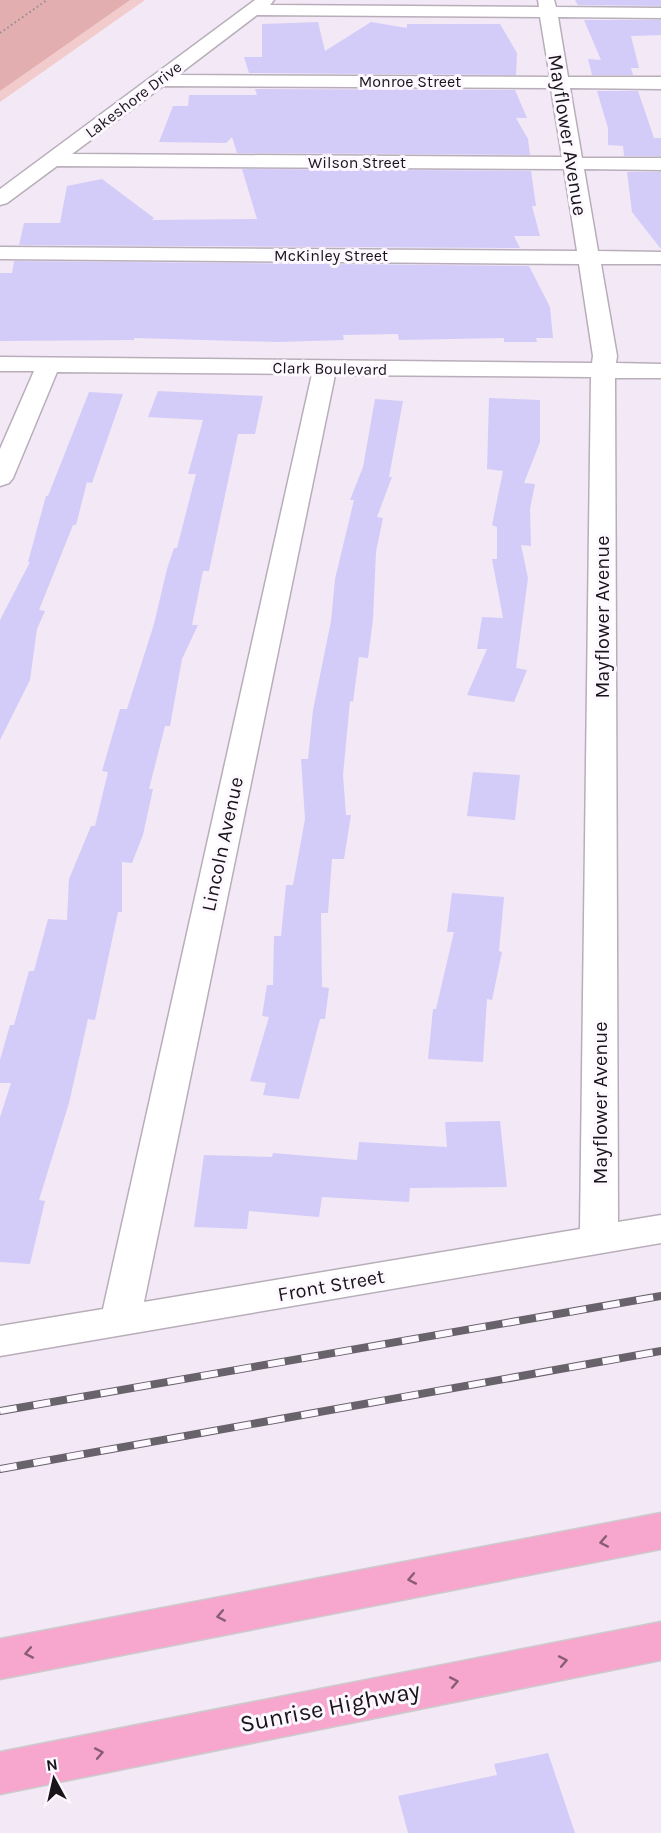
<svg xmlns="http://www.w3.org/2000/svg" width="661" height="1833" viewBox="0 0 661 1833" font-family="Karla,sans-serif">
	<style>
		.green { fill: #f2cccd }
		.forest { fill: #e3aeaf }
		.building { fill: #d3ccf9 }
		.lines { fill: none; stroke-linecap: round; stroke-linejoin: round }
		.minor-casing { stroke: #b8aeba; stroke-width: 3 }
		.highway-casing { stroke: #cccbcc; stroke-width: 3 }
		.path { stroke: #948c96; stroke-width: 2; stroke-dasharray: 1.5 3; stroke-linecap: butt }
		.minor { fill: #fff; fill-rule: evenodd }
		.highway { fill: #f7a6ce; fill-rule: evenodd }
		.rail-casing { stroke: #68626a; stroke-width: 8 }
		.rail { stroke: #fdf7ff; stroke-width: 6; stroke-dasharray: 17; stroke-linecap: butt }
		.oneway { stroke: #885d74 }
		.labels { text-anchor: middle; stroke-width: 6; stroke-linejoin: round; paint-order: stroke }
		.far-street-label { font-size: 16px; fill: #181419; stroke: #fdf7ff }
		.street-label { font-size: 20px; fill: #181419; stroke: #fdf7ff }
		.near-street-label { font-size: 24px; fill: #181419; stroke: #fdf7ff }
	</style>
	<rect width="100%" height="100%" fill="#f3e8f5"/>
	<!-- green -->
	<path class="green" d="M 0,0 L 145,0 L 0,102 Z"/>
	<!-- forest -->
	<path class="forest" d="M 0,0 L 130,0 L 0,91 Z"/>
	<!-- building -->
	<g class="building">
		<path d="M 575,0 L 661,0 L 661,6 L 578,5 Z"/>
		<path d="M 584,20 L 661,20 L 661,35 L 631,36 L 639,68 L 631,68 L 633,75 L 592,75 L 588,59 L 601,60 Z"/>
		<path d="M 318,22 L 325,51 L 371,22 L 407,28 L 407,24 L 500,24 L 517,53 L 516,75 L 249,73 L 244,57 L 262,57 L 262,24 Z"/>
		<path d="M 255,89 L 515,90 L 527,118 L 516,118 L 528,139 L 530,155 L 237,153 L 232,137 L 226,143 L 159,142 L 173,106 L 188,106 L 189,95 L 257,95 Z"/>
		<path d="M 597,91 L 638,91 L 654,138 L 661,138 L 661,156 L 624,156 L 623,146 L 608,145 L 608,128 Z"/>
		<path d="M 242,169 L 531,171 L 536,206 L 532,206 L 540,236 L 514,236 L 520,248 L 19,245 L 24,223 L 60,223 L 67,186 L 102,179 L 154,218 L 152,220 L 257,219 Z"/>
		<path d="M 627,172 L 661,172 L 661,249 L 632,212 Z"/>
		<path d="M 14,261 L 529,266 L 550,307 L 553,338 L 536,338 L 537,342 L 504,342 L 504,338 L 399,340 L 398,334 L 343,335 L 344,340 L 277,342 L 134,338 L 134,340 L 0,341 L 0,273 L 12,273 Z"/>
		<path d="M 158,391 L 263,396 L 255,434 L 238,434 L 209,571 L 203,571 L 192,625 L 198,625 L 182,659 L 170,726 L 165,726 L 149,789 L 153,789 L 143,835 L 132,863 L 122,862 L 122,912 L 118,912 L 95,1020 L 88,1019 L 69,1103 L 39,1200 L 45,1201 L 30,1264 L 0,1262 L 0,1117 L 11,1083 L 0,1083 L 0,1060 L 10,1025 L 14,1025 L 29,971 L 34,971 L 48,919 L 67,920 L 69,879 L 91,826 L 95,826 L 108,772 L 102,771 L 120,709 L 127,709 L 154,624 L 167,569 L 174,548 L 177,548 L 196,474 L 188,474 L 203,420 L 148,417 Z"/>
		<path d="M 89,392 L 123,394 L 92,483 L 87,482 L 76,525 L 73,525 L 39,610 L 45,611 L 37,629 L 30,680 L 0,740 L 0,620 L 30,562 L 28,562 L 46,496 L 48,496 Z"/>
		<path d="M 489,398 L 540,400 L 540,442 L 524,483 L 535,484 L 530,509 L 531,546 L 521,545 L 528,578 L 516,668 L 527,670 L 514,702 L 467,695 L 487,649 L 477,649 L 482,617 L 503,618 L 492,559 L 497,559 L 497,527 L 492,525 L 503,471 L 487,469 Z"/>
		<path d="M 375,399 L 403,401 L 389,477 L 392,477 L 377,517 L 383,518 L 376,552 L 373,619 L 368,658 L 359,657 L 353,702 L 350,701 L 343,775 L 346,815 L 351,815 L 344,859 L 332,859 L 328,913 L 321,913 L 322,987 L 329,988 L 325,1019 L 320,1019 L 299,1099 L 263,1095 L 266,1083 L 250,1081 L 269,1017 L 262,1016 L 267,985 L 273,985 L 274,936 L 281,936 L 286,885 L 293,885 L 305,819 L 301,759 L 308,759 L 313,710 L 331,621 L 335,579 L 354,500 L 350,500 L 363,467 Z"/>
		<path d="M 473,772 L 520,775 L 515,820 L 467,816 Z"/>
		<path d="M 452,893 L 504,897 L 499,951 L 502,952 L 492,1000 L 487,999 L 483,1062 L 428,1059 L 433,1009 L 436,1009 L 454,932 L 447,932 Z"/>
		<path d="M 500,1121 L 507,1187 L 410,1188 L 409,1202 L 322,1197 L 319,1217 L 249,1211 L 247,1229 L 194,1227 L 204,1155 L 272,1157 L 273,1153 L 357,1160 L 359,1142 L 447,1147 L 445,1122 Z"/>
		<path d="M 548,1753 L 575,1833 L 408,1833 L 398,1796 L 497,1775 L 494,1764 Z"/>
	</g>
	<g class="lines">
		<defs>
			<path id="minor" d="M 255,0 L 274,0 L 270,5 L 539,7 L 538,0 L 554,0 L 556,7 L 661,8 L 661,18 L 558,17 L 568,77 L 661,77 L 661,89 L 570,88 L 582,158 L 661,158 L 661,170 L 584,169 L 598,251 L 661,252 L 661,264 L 601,264 L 617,356 L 616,363 L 661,364 L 661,378 L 615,378 L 618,1222 L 661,1215 L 661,1243 L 0,1356 L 0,1326 L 103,1309 L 312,374 L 57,372 L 13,478 L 9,483 L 0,486 L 0,449 L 34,371 L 0,371 L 0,357 L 592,363 L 593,356 L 579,264 L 0,259 L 0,247 L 577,251 L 564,169 L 57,166 L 7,203 L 0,205 L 0,189 ZM 257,15 L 540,17 L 550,77 L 178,75 ZM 163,86 L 551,88 L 562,157 L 72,154 ZM 335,375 L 591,377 L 580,1229 L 144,1302 Z"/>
			<g id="highway">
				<path d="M 661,1513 L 661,1549 L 0,1679 L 0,1639 Z"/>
				<path d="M 661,1622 L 661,1660 L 0,1794 L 0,1752 Z"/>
			</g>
		</defs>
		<!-- minor casing -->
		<use href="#minor" class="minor-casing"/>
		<!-- highway casing -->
		<use href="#highway" class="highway-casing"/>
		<!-- path -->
		<path class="path" d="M 0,33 L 47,0"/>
		<!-- minor -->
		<use href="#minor" class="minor"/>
		<!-- highway -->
		<use href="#highway" class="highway"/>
		<defs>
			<g id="rail">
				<path d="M 0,1411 L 661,1296"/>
				<path d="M 0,1469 L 661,1351"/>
			</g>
		</defs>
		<!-- rail casing -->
		<use href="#rail" class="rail-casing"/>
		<!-- rail -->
		<use href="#rail" class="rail"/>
	</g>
	<!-- one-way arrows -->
	<defs><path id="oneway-chevron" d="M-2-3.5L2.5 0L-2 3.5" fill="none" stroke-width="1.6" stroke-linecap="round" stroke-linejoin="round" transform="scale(1.5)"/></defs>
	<g class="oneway">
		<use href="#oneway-chevron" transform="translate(604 1542) rotate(169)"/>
		<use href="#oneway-chevron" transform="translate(412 1579) rotate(169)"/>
		<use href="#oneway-chevron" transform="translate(221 1616) rotate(169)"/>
		<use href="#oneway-chevron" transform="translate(29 1653) rotate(169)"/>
		<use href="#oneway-chevron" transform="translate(563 1661) rotate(-11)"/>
		<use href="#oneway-chevron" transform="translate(454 1682) rotate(-11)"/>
		<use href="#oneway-chevron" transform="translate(99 1753) rotate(-11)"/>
	</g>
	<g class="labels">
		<!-- far-street labels -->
		<g class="far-street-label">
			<text x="410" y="87">Monroe Street</text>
			<text transform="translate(133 99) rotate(-37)" y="6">Lakeshore Drive</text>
			<text x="357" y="168">Wilson Street</text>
			<text x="331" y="261">McKinley Street</text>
			<text transform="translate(330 368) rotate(1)" y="6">Clark Boulevard</text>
		</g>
		<!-- street labels -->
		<g class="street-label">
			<text transform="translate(568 135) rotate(81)" y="7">Mayflower Avenue</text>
			<text transform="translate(602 617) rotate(-90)" y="7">Mayflower Avenue</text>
			<text transform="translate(222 844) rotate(-78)" y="7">Lincoln Avenue</text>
			<text transform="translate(600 1103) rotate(-90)" y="7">Mayflower Avenue</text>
			<text transform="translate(331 1285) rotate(-10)" y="7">Front Street</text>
		</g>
		<!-- near-street labels -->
		<g class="near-street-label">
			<text transform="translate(330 1707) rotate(-11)" y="8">Sunrise Highway</text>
		</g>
	</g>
	<!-- north arrow -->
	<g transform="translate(54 1779) rotate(352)" stroke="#fdf7ff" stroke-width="4.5" paint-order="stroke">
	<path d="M0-4.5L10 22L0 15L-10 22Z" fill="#181419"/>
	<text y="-9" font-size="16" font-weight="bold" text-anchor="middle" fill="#181419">N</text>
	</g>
</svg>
